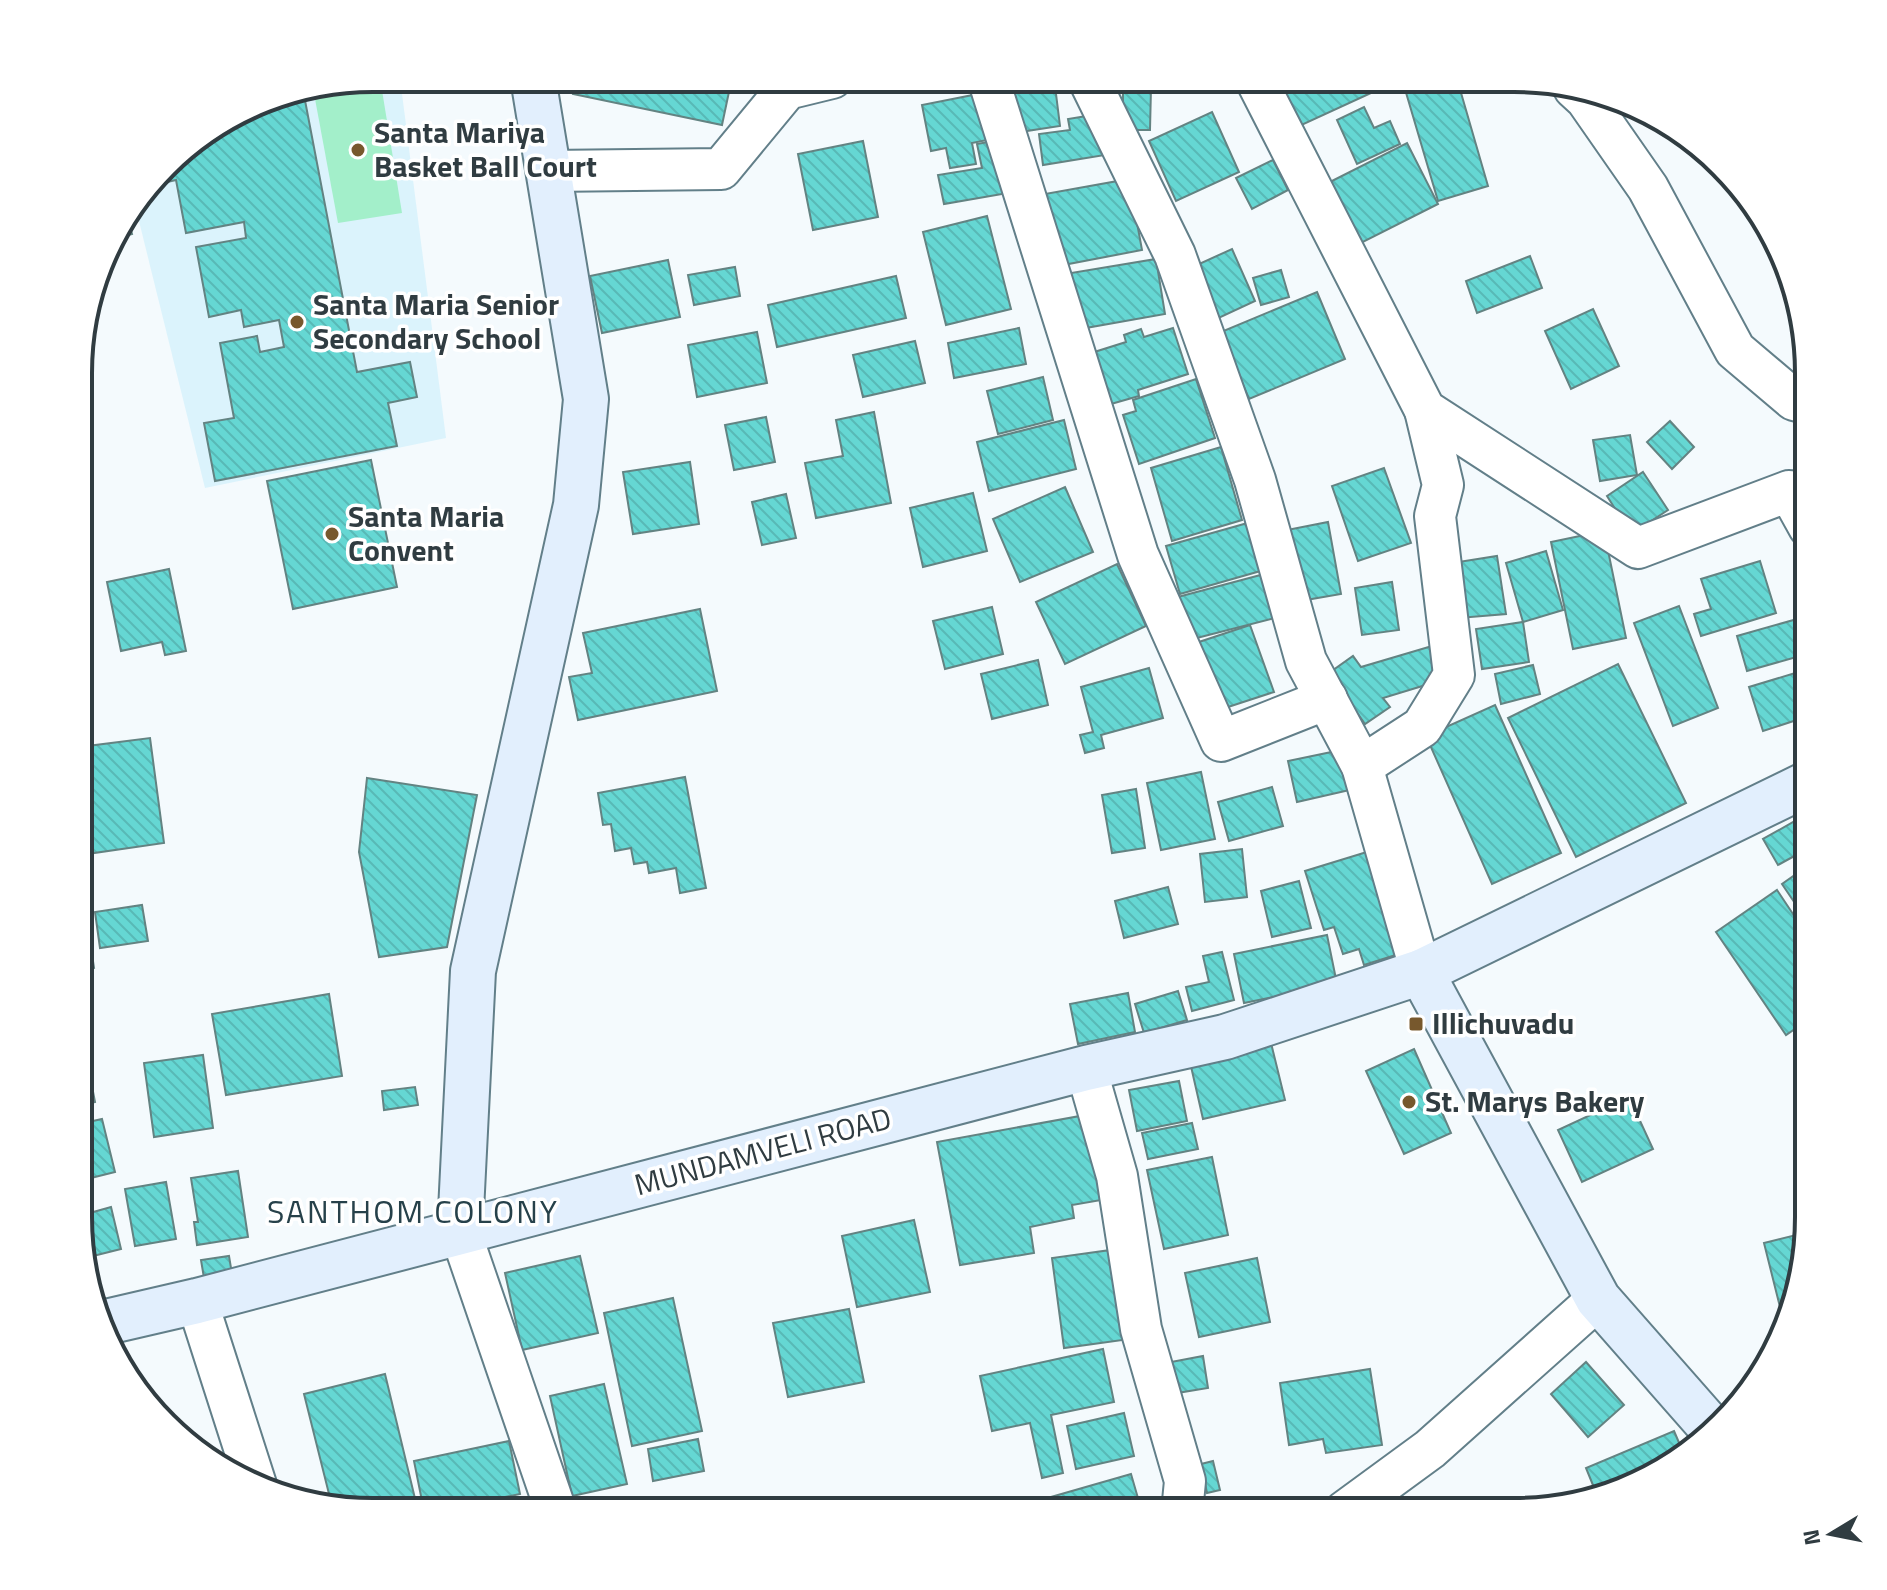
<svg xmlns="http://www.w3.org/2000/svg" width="1887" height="1590" viewBox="0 0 1887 1590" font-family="'Titillium Web',sans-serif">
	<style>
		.built { fill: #dbf3fc }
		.green { fill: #a3efca }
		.building { fill: url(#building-back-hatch); stroke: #638382; stroke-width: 2 }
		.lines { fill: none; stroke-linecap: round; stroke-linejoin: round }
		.street-casing { stroke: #627f89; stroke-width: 44 }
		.secondary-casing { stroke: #627f89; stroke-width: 48 }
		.street { stroke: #fff; stroke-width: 40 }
		.secondary { stroke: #e2effd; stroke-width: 44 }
		.poi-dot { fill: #77582d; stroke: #fff; stroke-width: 3 }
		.labels { text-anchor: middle; stroke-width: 7; stroke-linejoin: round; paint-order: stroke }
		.poi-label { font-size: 30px; font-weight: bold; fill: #303c41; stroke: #fff; text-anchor: start }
		.street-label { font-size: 30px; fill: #303c41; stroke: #fff }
		.neighbourhood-label { font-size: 32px; letter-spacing: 2px; fill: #26414a; stroke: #fff }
		.rim { fill: none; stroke: #303c41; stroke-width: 4 }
	</style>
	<defs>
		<pattern id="building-back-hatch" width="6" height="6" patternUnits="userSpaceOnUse" patternTransform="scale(2)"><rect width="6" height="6" fill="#65d7d3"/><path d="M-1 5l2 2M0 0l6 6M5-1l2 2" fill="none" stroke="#58b9b6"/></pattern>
	</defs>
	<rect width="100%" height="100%" fill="#f4fafd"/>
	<!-- built -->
	<path class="built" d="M 373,78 L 400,78 L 446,438 L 205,488 L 135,205 L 179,151 L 278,94 Z"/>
	<!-- green -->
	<path class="green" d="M 380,78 L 402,213 L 338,223 L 313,88 Z"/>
	<!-- building -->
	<g class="building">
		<path d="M 576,78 L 688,78 L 730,87 L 722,125 L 573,94 Z"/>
		<path d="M 1012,78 L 1054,78 L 1060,126 L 1020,132 Z"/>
		<path d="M 1309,78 L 1364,79 L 1371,93 L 1295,128 L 1279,93 Z"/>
		<path d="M 1402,79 L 1457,79 L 1488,186 L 1438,201 Z"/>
		<path d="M 1123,88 L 1151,88 L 1150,130 L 1123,130 Z"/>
		<path d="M 303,90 L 357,372 L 410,362 L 417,397 L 388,403 L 397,446 L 215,481 L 204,423 L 234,418 L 220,343 L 257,336 L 260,352 L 284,347 L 279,320 L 244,327 L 241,310 L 209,317 L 196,247 L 246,238 L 244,222 L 186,233 L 176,180 L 163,183 L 161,173 L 179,151 L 278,94 Z"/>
		<path d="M 988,92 L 997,138 L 972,143 L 976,164 L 950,168 L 946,148 L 931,151 L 922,105 Z"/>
		<path d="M 1364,107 L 1374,128 L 1390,121 L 1400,144 L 1357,164 L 1337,120 Z"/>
		<path d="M 1212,112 L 1239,172 L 1176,201 L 1149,141 Z"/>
		<path d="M 1099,114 L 1105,155 L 1043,165 L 1039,134 L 1070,130 L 1068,119 Z"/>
		<path d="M 999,140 L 1008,193 L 944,204 L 938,175 L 982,168 L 977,144 Z"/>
		<path d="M 863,141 L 878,217 L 813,230 L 798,154 Z"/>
		<path d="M 1407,143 L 1438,204 L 1351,248 L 1320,187 Z"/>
		<path d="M 1273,160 L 1288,190 L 1252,209 L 1236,178 Z"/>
		<path d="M 1129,179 L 1142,250 L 1058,266 L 1045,194 Z"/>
		<path d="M 127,214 L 132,234 L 113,239 L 117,226 Z"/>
		<path d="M 987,216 L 1011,309 L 946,325 L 923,232 Z"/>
		<path d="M 1232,249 L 1255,301 L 1210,322 L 1186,270 Z"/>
		<path d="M 1530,256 L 1542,288 L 1477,313 L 1466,281 Z"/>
		<path d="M 1156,259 L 1165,314 L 1080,329 L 1071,273 Z"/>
		<path d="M 668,260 L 680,317 L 602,333 L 590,276 Z"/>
		<path d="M 735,267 L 740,296 L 694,305 L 688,275 Z"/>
		<path d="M 1281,270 L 1289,297 L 1261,305 L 1253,278 Z"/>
		<path d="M 896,276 L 906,318 L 777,347 L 768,305 Z"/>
		<path d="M 1317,292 L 1345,359 L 1249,399 L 1221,332 Z"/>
		<path d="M 1593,309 L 1619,366 L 1571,389 L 1545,331 Z"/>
		<path d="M 1019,328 L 1026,364 L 954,378 L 948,343 Z"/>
		<path d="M 1173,328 L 1188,374 L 1138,390 L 1139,396 L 1104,406 L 1088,354 L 1126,342 L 1124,335 L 1141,329 L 1144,337 Z"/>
		<path d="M 757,332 L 767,383 L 697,397 L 688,345 Z"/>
		<path d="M 915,341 L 925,383 L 863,397 L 853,355 Z"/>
		<path d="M 1043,377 L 1053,420 L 998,434 L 987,391 Z"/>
		<path d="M 1196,379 L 1215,438 L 1139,464 L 1123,415 L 1136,411 L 1133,400 Z"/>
		<path d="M 874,412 L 891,503 L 816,518 L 805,463 L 843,456 L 836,420 Z"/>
		<path d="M 766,417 L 775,462 L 734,470 L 725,425 Z"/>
		<path d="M 1064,420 L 1076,469 L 989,491 L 977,442 Z"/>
		<path d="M 1670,421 L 1694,447 L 1672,469 L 1647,442 Z"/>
		<path d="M 1630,435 L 1637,475 L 1600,481 L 1593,440 Z"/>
		<path d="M 1221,447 L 1242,520 L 1172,541 L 1151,468 Z"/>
		<path d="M 371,460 L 397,587 L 293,609 L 267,481 Z"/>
		<path d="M 690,462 L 699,524 L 633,534 L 623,472 Z"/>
		<path d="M 1384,468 L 1411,543 L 1358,561 L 1332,486 Z"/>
		<path d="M 1643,472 L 1668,510 L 1631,534 L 1607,496 Z"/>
		<path d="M 1065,487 L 1093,552 L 1020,582 L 993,519 Z"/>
		<path d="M 973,493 L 987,551 L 923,567 L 910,508 Z"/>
		<path d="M 786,494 L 796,538 L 762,545 L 752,502 Z"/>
		<path d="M 1251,522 L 1264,570 L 1180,594 L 1166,546 Z"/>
		<path d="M 1328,522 L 1341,594 L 1300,601 L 1287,530 Z"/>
		<path d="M 1604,531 L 1626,638 L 1573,649 L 1551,542 Z"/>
		<path d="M 1546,551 L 1563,610 L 1523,622 L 1506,563 Z"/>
		<path d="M 1497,556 L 1506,614 L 1459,618 L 1452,563 Z"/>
		<path d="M 1760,561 L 1776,613 L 1701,636 L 1694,614 L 1711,609 L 1701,579 Z"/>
		<path d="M 1117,564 L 1146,626 L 1065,664 L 1036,602 Z"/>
		<path d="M 169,569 L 186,651 L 165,655 L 162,642 L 121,651 L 107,582 Z"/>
		<path d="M 1268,573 L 1279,617 L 1185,641 L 1174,598 Z"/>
		<path d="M 1392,582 L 1399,630 L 1362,635 L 1355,588 Z"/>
		<path d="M 1679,606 L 1718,708 L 1673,726 L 1634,623 Z"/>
		<path d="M 992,607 L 1003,654 L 945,669 L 933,621 Z"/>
		<path d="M 700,609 L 717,691 L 578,720 L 569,677 L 592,673 L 583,633 Z"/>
		<path d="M 1797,619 L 1807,654 L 1747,671 L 1737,636 Z"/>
		<path d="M 1523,622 L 1529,662 L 1482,669 L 1476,629 Z"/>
		<path d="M 1250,625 L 1274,692 L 1219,710 L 1196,643 Z"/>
		<path d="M 1432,646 L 1442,680 L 1383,698 L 1390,707 L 1365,724 L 1329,673 L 1353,656 L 1361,667 Z"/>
		<path d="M 1038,660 L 1048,705 L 992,719 L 981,674 Z"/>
		<path d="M 1618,664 L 1686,803 L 1576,857 L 1508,718 Z"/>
		<path d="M 1533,665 L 1540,694 L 1501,704 L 1495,674 Z"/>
		<path d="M 1149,668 L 1163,718 L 1101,735 L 1104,748 L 1085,753 L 1080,735 L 1093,732 L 1081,687 Z"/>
		<path d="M 1805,670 L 1809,681 L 1809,716 L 1763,731 L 1749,687 Z"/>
		<path d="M 1495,705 L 1561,853 L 1492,884 L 1426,736 Z"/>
		<path d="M 150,738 L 164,843 L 87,854 L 80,796 L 80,747 Z"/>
		<path d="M 1346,749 L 1354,789 L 1297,802 L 1288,761 Z"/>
		<path d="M 1201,772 L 1215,839 L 1161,850 L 1147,783 Z"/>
		<path d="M 685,777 L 706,888 L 680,893 L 676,868 L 649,873 L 647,862 L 634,864 L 631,848 L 615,851 L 611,824 L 603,825 L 598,793 Z"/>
		<path d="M 367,778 L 477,795 L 447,947 L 379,957 L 359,852 Z"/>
		<path d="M 1272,787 L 1283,826 L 1229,841 L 1218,802 Z"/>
		<path d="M 1136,789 L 1145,848 L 1112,853 L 1102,795 Z"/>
		<path d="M 1795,821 L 1809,848 L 1778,865 L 1763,839 Z"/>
		<path d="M 1242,849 L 1247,897 L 1205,902 L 1200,854 Z"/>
		<path d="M 1370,851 L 1402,953 L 1364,965 L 1359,949 L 1343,954 L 1334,927 L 1324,930 L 1305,871 Z"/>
		<path d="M 1809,865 L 1809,924 L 1782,884 Z"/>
		<path d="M 1299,881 L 1311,928 L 1272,937 L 1261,891 Z"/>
		<path d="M 1168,887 L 1178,924 L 1124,938 L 1115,901 Z"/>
		<path d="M 1777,890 L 1809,938 L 1808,1020 L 1786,1035 L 1716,932 Z"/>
		<path d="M 142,905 L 148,941 L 100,948 L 95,912 Z"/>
		<path d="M 86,914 L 94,968 L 80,970 L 82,985 L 79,986 L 79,915 Z"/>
		<path d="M 1327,935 L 1337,984 L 1244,1003 L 1234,954 Z"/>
		<path d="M 1222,952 L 1234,1000 L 1192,1011 L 1186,987 L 1209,982 L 1203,956 Z"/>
		<path d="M 1178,991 L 1187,1020 L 1144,1033 L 1135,1004 Z"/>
		<path d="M 1128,993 L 1135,1032 L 1078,1044 L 1070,1004 Z"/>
		<path d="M 329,994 L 342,1076 L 226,1095 L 212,1014 Z"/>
		<path d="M 1271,1043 L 1285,1100 L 1203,1119 L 1190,1062 Z"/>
		<path d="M 1414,1049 L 1451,1133 L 1404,1154 L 1366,1071 Z"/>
		<path d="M 85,1050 L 95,1102 L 79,1106 L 79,1051 Z"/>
		<path d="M 203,1055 L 213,1128 L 154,1137 L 144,1063 Z"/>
		<path d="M 1179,1081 L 1187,1121 L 1137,1131 L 1129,1090 Z"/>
		<path d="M 415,1087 L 418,1105 L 384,1110 L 382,1091 Z"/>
		<path d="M 1629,1097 L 1653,1149 L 1582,1182 L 1558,1130 Z"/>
		<path d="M 1091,1114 L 1107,1199 L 1072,1205 L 1074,1218 L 1030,1227 L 1034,1253 L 960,1265 L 937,1142 Z"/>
		<path d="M 102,1119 L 115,1172 L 79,1181 L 79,1124 Z"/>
		<path d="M 1192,1123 L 1198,1149 L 1148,1159 L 1142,1133 Z"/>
		<path d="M 1212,1157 L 1228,1235 L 1164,1249 L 1147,1170 Z"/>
		<path d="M 238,1171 L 248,1237 L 197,1245 L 194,1222 L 198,1222 L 191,1178 Z"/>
		<path d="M 166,1182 L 176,1239 L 135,1246 L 125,1189 Z"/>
		<path d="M 111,1207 L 121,1249 L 89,1257 L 79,1216 Z"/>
		<path d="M 914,1220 L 930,1292 L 857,1307 L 842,1236 Z"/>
		<path d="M 1808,1232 L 1792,1304 L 1780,1307 L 1764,1243 Z"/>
		<path d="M 1118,1249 L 1130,1339 L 1064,1348 L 1052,1258 Z"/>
		<path d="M 229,1256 L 232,1274 L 204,1278 L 201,1260 Z"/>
		<path d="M 580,1256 L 598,1333 L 522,1350 L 505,1273 Z"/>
		<path d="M 1257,1258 L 1270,1322 L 1199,1337 L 1185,1273 Z"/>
		<path d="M 673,1298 L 702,1431 L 632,1446 L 604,1313 Z"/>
		<path d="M 849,1309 L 864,1382 L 788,1397 L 773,1323 Z"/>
		<path d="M 1103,1349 L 1114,1402 L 1051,1415 L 1063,1473 L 1042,1478 L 1030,1423 L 992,1431 L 980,1376 Z"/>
		<path d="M 1203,1356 L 1208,1388 L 1177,1393 L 1171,1362 Z"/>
		<path d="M 1586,1362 L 1624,1405 L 1588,1437 L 1551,1394 Z"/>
		<path d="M 1370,1369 L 1382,1445 L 1326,1453 L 1323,1439 L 1289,1445 L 1280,1383 Z"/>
		<path d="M 385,1374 L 418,1511 L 354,1511 L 332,1506 L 304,1394 Z"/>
		<path d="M 604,1384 L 627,1484 L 572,1496 L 550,1396 Z"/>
		<path d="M 1124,1413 L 1134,1456 L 1076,1469 L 1067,1426 Z"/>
		<path d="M 1674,1431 L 1683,1452 L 1627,1489 L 1597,1495 L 1586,1468 Z"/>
		<path d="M 698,1439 L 704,1471 L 653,1481 L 648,1449 Z"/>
		<path d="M 509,1441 L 520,1494 L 435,1511 L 424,1511 L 414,1461 Z"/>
		<path d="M 1213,1461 L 1220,1490 L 1207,1493 L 1201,1464 Z"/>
		<path d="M 1131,1474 L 1142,1512 L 1055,1512 L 1051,1497 Z"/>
		<path d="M 1260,1500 L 1263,1512 L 1228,1512 L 1227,1507 Z"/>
	</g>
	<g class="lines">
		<defs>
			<g id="street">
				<path d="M 988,78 L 1138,555 L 1221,741 L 1327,699"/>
				<path d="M 1088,78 L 1175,255 L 1255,480 L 1306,661 L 1362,766 L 1421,972"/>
				<path d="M 1255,78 L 1425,410 L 1638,548 L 1789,491 L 1809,527"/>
				<path d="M 1574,88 L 1586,99 L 1648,188 L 1735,350 L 1794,400 L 1809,404"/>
				<path d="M 548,171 L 721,169 L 787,89 L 832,78"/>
				<path d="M 1362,766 L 1422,727 L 1454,675 L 1435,516 L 1443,485 L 1425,410"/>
				<path d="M 1086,1068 L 1117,1176 L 1141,1329 L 1185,1481 L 1182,1512"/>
				<path d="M 460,1231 L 556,1511"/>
				<path d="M 197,1301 L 257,1488"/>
				<path d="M 1344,1512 L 1430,1449 L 1598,1299"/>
			</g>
			<g id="secondary">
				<path d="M 1421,972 L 1598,1299 L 1714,1431"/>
				<path d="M 460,1231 L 473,971 L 576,505 L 586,399 L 533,78"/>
				<path d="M 102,1323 L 197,1301 L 1086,1068 L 1225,1037 L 1421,972 L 1809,783"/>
			</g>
		</defs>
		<!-- street casing -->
		<use href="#street" class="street-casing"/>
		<!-- secondary casing -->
		<use href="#secondary" class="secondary-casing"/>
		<!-- street -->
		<use href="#street" class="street"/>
		<!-- secondary -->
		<use href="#secondary" class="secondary"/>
	</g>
	<!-- markers -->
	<g class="poi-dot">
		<circle cx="358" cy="150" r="8"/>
		<circle cx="297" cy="322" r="8"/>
		<circle cx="332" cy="534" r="8"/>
		<rect x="1408" y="1016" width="16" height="16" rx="4"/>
		<circle cx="1409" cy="1102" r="8"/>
	</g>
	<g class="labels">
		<!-- poi labels -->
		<g class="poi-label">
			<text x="374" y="143">Santa Mariya<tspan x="374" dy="34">Basket Ball Court</tspan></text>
			<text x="313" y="315">Santa Maria Senior<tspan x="313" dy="34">Secondary School</tspan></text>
			<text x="348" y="527">Santa Maria<tspan x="348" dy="34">Convent</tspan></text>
			<text x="1432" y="1034">Illichuvadu</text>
			<text x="1425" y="1112">St. Marys Bakery</text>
		</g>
		<!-- street labels -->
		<g class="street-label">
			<text transform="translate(763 1152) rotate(-15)" y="10">MUNDAMVELI ROAD</text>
		</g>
		<!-- neighbourhood labels -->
		<g class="neighbourhood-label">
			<text x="413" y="1223">SANTHOM COLONY</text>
		</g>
	</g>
	<!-- crop -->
	<path d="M0 0H1887V1590H0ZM373 92H1514A281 281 0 0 1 1795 373V1217A281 281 0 0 1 1514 1498H373A281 281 0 0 1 92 1217V373A281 281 0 0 1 373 92Z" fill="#fff" fill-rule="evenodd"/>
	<path class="rim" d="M373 92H1514A281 281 0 0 1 1795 373V1217A281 281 0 0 1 1514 1498H373A281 281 0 0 1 92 1217V373A281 281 0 0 1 373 92Z"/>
	<!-- north arrow -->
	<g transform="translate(1831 1534) rotate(260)" stroke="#ffffff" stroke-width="6" paint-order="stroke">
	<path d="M0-6L14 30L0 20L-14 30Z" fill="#303c41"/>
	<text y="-12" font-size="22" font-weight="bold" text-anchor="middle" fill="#303c41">N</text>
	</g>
</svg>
